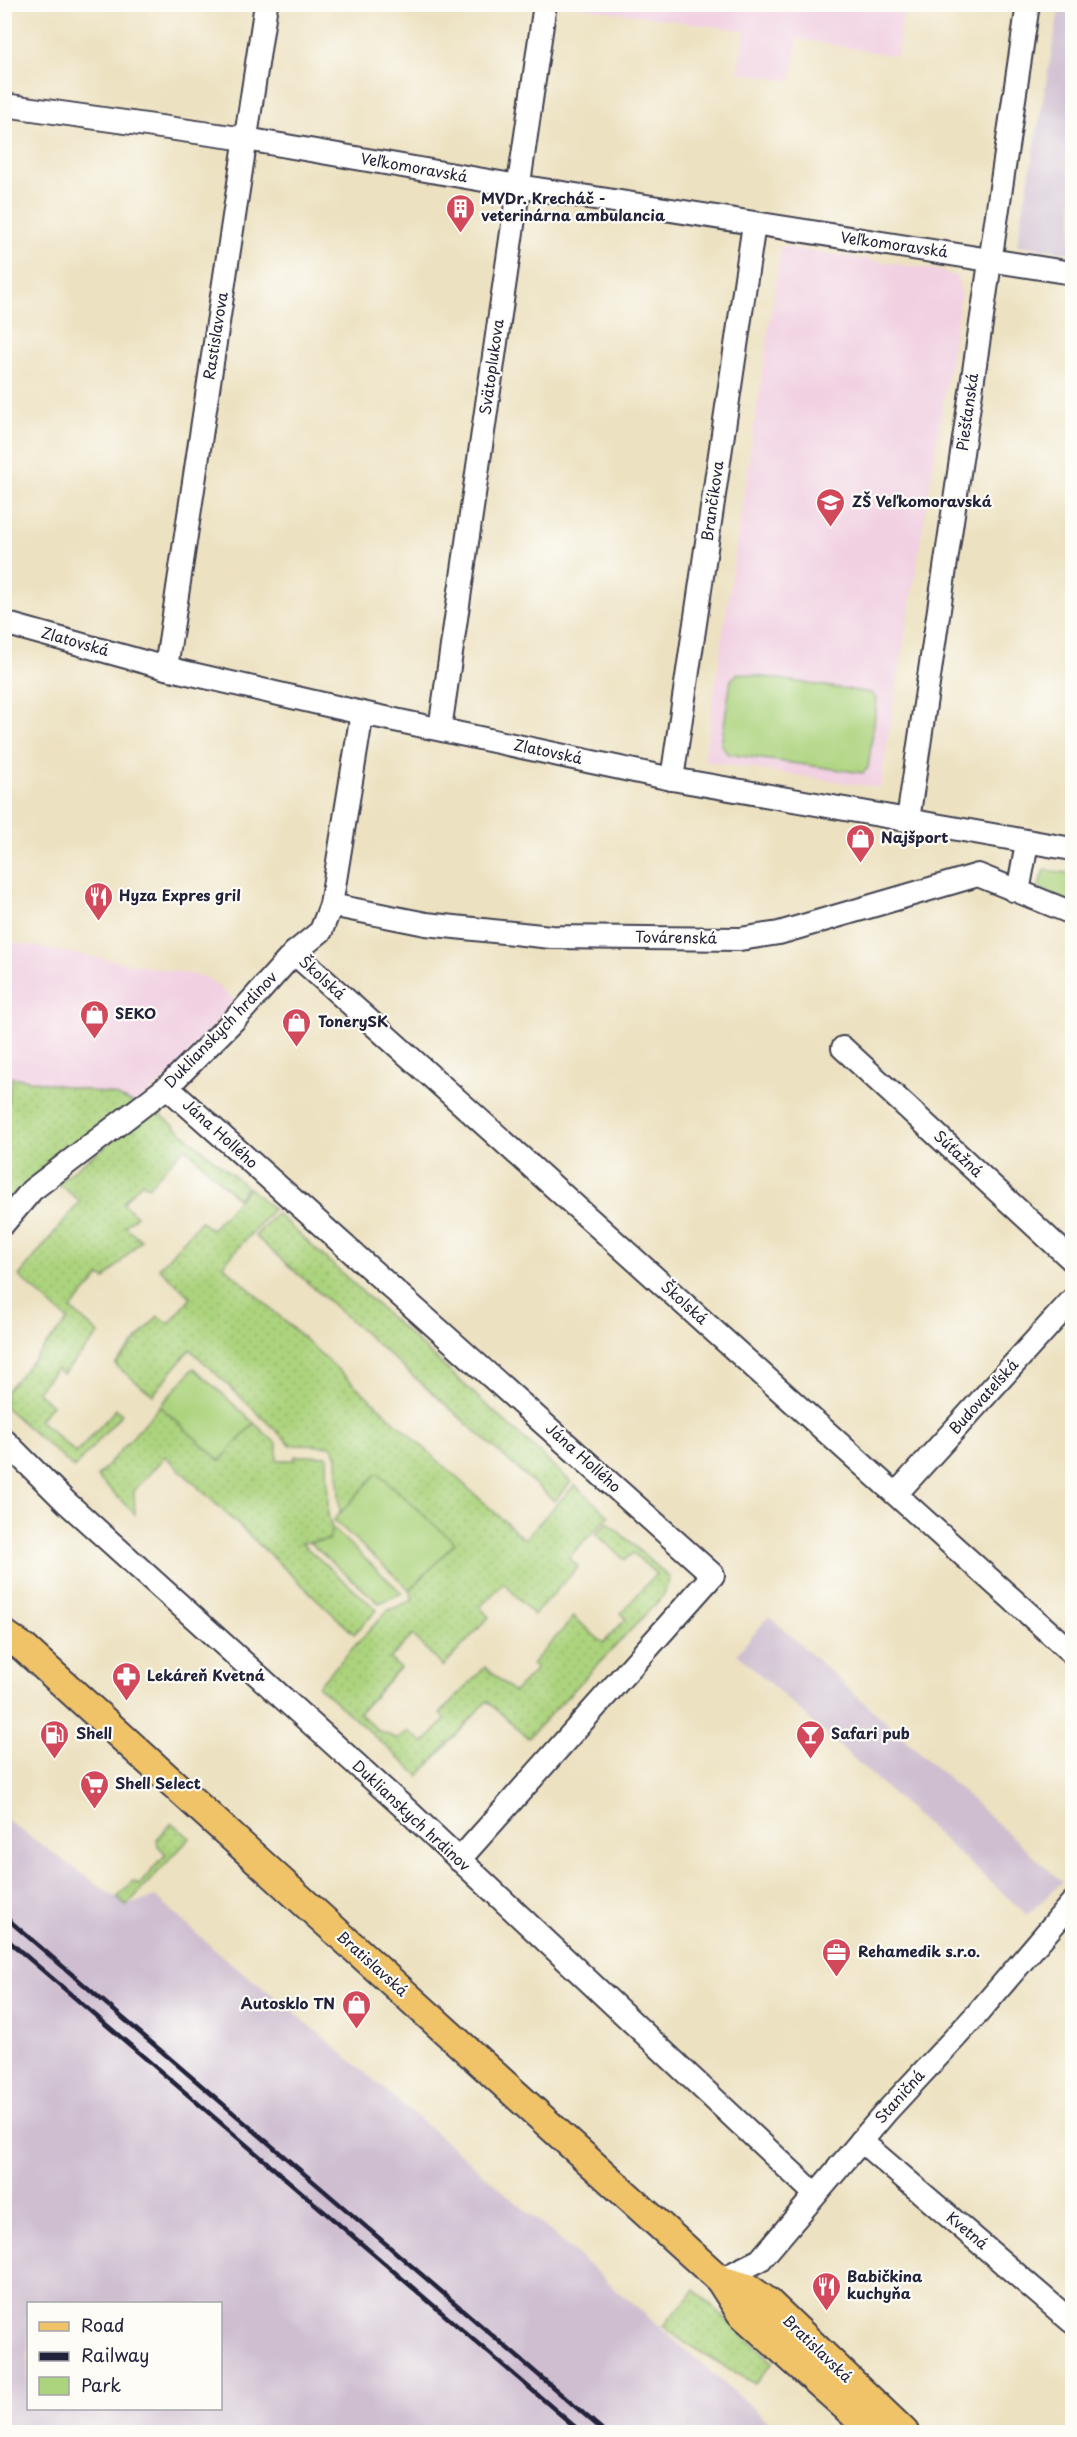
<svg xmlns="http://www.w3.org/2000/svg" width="1077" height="2437" viewBox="0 0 1077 2437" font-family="'Playpen Sans',sans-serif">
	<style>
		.built { fill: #f1d0e2 }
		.industrial { fill: #cebed0; fill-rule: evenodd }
		.grass { fill: url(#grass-dots); stroke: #677a5c; stroke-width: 1.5 }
		.park { fill: #acd37d; stroke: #677a5c; stroke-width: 1.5 }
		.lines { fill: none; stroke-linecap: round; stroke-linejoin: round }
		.minor-casing { stroke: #403f4f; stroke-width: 26 }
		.major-casing { stroke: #403f4f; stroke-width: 32 }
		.minor { stroke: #fff; stroke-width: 22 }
		.major { stroke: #f0c369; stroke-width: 28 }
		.rail { stroke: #22223b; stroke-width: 4.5 }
		.labels { text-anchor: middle; stroke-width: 4.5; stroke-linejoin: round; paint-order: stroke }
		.street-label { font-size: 15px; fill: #22223b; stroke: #fdfcf7 }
		.poi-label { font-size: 15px; font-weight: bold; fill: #22223b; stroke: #fdfcf7; text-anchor: start }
	</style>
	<defs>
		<pattern id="grass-dots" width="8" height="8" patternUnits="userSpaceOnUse" patternTransform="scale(1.5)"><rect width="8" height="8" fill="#acd37d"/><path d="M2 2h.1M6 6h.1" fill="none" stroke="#94b56d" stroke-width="1.8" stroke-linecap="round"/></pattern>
	</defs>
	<rect width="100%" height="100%" fill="#fdfcf7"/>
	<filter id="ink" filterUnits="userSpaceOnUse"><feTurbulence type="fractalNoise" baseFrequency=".0167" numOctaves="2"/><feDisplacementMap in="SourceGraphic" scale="12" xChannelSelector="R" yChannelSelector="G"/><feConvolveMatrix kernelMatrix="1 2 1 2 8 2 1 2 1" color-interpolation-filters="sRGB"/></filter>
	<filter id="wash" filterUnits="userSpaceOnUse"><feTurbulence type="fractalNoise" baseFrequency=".008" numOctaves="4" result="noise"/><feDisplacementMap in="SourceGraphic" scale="24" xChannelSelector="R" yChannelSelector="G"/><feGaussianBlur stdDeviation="1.35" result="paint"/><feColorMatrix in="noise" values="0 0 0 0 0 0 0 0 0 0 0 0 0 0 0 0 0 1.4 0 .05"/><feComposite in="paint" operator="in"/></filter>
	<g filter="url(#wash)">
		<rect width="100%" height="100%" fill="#ece1c0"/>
		<!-- built -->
		<g class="built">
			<path d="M 567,5 L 567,4 L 904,5 L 897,56 L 798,39 L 791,81 L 738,72 L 745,31 Z"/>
			<path d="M 781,246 L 942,271 L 957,277 L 961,295 L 880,788 L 704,761 Z"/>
			<path d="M 5,941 L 206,977 L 235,1000 L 174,1071 L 136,1104 L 49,1161 L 5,1212 Z"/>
		</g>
		<!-- industrial -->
		<g class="industrial">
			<path d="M 1060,5 L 1072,5 L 1072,253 L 1017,245 Z"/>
			<path d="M 769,1616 L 1062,1882 L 1027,1915 L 737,1654 Z"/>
			<path d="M 4,1818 L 126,1905 L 156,1897 L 223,1957 L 293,2011 L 559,2239 L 780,2432 L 5,2432 ZM 28,2304 L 220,2304 L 220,2408 L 28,2408 Z"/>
		</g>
		<!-- grass -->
		<g class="grass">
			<path d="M 12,1077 L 115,1095 L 136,1104 L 49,1161 L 5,1212 L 5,1116 Z"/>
			<path d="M 154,1109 L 247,1187 L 238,1199 L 185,1147 L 148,1187 L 142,1182 L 123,1203 L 136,1216 L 125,1226 L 141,1240 L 105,1279 L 100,1276 L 71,1309 L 99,1334 L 63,1374 L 56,1369 L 37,1391 L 52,1405 L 39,1420 L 76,1453 L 116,1409 L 122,1414 L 74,1468 L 5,1407 L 5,1392 L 68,1320 L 19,1276 L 80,1201 L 57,1183 Z"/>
			<path d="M 249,1188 L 273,1209 L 223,1265 L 524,1539 L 575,1485 L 609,1516 L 569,1557 L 578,1567 L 534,1615 L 504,1583 L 480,1607 L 489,1617 L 443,1667 L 413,1635 L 390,1659 L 400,1668 L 359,1713 L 379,1731 L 398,1739 L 408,1731 L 424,1743 L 445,1720 L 440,1714 L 485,1667 L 514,1692 L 536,1670 L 532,1664 L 574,1617 L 603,1643 L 626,1619 L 621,1613 L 656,1574 L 633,1553 L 625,1560 L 596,1534 L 608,1522 L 670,1578 L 663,1596 L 528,1738 L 487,1701 L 419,1776 L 318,1686 L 387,1611 L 413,1600 L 410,1590 L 454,1543 L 377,1474 L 340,1514 L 337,1456 L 331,1446 L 291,1445 L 190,1349 L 153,1395 L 115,1365 L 158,1316 L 169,1324 L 191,1298 L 159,1268 L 201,1221 L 211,1230 Z"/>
			<path d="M 276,1213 L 571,1482 L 554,1501 L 255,1236 Z"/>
			<path d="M 160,1406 L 220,1461 L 254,1423 L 277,1444 L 277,1460 L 295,1460 L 295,1456 L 327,1456 L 328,1515 L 332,1528 L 330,1540 L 301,1543 L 377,1610 L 354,1634 L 165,1456 L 134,1491 L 135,1514 L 97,1477 Z"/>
			<path d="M 172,1823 L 190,1838 L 126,1906 L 117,1898 L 133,1881 L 139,1885 L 166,1854 L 158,1846 L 157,1839 Z"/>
			<path d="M 695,2290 L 773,2362 L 755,2384 L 685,2343 L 663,2326 Z"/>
		</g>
		<!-- park -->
		<g class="park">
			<path d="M 738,673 L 871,693 L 877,700 L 868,768 L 863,773 L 728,754 L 721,745 L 731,680 Z"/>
			<path d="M 1045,870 L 1072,874 L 1072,903 L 1042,890 L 1039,885 Z"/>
			<path d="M 194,1368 L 254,1423 L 220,1461 L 160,1406 Z"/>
			<path d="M 377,1473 L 455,1543 L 410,1590 L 334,1520 Z"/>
			<path d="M 332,1528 L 402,1593 L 379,1603 L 309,1542 L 329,1540 Z"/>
		</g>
	</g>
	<g filter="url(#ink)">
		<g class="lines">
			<defs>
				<g id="minor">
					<path d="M 4,105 L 246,139 L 518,186 L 1072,273"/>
					<path d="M 4,623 L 166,668 L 362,713 L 672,779 L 908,820"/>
					<path d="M 166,668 L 266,4"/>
					<path d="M 440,729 L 545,4"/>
					<path d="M 672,779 L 754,224"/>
					<path d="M 895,818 L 1072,849"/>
					<path d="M 908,820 L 1028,4"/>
					<path d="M 1013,890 L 1020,881 L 1027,843"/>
					<path d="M 331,905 L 426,924 L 551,937 L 740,939 L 779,933 L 978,875 L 1072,913"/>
					<path d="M 294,953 L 1072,1653"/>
					<path d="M 843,1048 L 1072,1260"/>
					<path d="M 167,1087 L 713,1575 L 459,1860"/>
					<path d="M 4,1223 L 32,1190 L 167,1087 L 235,1019 L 294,953 L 321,931 L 331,905 L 362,713"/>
					<path d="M 4,1440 L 66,1502 L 409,1812 L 815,2194"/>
					<path d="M 896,1494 L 1072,1300"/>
					<path d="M 861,2141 L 1072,2322"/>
					<path d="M 720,2280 L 760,2260 L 886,2112 L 977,2014 L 1072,1903"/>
				</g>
				<g id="major">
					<path d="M 4,1634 L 24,1648 L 720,2280 L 741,2313 L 874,2432"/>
					<path d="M 720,2280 L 748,2288 L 769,2303 L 904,2432"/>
				</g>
			</defs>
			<!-- minor casing -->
			<use href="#minor" class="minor-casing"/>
			<!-- major casing -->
			<use href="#major" class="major-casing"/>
			<!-- minor -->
			<use href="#minor" class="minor"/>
			<!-- major -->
			<use href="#major" class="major"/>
			<!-- rail -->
			<g class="rail">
				<path d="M 4,1916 L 605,2432"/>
				<path d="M 4,1937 L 581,2432"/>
			</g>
		</g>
	</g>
	<!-- icons -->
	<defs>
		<symbol id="building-pin" viewBox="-11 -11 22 30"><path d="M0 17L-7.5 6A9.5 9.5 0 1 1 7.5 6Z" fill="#d1495b" stroke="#fdfcf7"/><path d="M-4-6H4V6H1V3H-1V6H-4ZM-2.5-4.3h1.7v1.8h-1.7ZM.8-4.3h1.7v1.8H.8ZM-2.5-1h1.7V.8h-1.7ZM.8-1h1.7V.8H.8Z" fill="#fff"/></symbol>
		<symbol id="school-pin" viewBox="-11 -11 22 30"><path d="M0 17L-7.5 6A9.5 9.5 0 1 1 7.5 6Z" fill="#d1495b" stroke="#fdfcf7"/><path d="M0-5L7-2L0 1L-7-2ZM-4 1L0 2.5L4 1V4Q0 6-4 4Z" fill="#fff"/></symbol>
		<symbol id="shop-pin" viewBox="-11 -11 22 30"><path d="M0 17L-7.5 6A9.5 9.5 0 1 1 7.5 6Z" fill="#d1495b" stroke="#fdfcf7"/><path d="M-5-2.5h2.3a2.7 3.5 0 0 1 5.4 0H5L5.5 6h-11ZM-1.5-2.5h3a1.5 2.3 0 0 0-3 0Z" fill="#fff"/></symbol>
		<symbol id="restaurant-pin" viewBox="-11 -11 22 30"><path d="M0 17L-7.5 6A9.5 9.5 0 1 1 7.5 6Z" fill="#d1495b" stroke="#fdfcf7"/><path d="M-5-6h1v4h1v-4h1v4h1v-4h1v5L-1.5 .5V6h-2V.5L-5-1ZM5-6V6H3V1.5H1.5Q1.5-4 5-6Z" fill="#fff"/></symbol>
		<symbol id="pharmacy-pin" viewBox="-11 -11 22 30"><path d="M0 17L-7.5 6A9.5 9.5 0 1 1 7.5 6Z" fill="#d1495b" stroke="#fdfcf7"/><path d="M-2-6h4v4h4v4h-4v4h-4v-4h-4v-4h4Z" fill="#fff"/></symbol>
		<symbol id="fuel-pin" viewBox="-11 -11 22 30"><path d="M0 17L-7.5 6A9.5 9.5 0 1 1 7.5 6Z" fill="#d1495b" stroke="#fdfcf7"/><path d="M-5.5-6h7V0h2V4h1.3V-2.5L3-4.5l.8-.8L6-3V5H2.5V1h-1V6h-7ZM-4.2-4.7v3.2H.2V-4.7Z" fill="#fff"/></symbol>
		<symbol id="bar-pin" viewBox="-11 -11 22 30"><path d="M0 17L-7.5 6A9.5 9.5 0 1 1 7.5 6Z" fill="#d1495b" stroke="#fdfcf7"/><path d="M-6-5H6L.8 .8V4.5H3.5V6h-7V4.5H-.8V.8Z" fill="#fff"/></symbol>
		<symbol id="supermarket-pin" viewBox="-11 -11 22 30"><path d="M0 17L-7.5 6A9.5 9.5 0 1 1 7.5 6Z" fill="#d1495b" stroke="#fdfcf7"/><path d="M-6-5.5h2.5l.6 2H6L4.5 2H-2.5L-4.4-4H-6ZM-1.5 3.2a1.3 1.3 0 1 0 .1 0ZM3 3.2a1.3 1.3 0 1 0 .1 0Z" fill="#fff"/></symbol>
		<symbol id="office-pin" viewBox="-11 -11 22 30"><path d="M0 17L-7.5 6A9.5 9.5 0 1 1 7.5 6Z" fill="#d1495b" stroke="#fdfcf7"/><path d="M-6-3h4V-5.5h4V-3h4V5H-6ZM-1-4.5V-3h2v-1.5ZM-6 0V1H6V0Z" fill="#fff"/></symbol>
	</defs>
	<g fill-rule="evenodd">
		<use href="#building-pin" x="444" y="192" width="33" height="45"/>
		<use href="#school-pin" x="814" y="486" width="33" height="45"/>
		<use href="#shop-pin" x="844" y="822" width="33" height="45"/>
		<use href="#restaurant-pin" x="82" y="880" width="33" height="45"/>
		<use href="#shop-pin" x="78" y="998" width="33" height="45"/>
		<use href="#shop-pin" x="280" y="1006" width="33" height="45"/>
		<use href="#pharmacy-pin" x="110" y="1660" width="33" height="45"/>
		<use href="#fuel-pin" x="38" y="1718" width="33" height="45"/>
		<use href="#bar-pin" x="794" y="1718" width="33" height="45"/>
		<use href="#supermarket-pin" x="78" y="1768" width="33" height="45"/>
		<use href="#office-pin" x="820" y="1936" width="33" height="45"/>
		<use href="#shop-pin" x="340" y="1988" width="33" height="45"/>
		<use href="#restaurant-pin" x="810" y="2270" width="33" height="45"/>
	</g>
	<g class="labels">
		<!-- street labels -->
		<g class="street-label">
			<text transform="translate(414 168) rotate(10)" y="5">Veľkomoravská</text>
			<text transform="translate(894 245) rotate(8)" y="5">Veľkomoravská</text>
			<text transform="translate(216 336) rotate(-81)" y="5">Rastislavova</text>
			<text transform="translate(492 367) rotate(-82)" y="5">Svätoplukova</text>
			<text transform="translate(968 412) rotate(-82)" y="5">Piešťanská</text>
			<text transform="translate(713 501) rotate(-82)" y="5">Brančíkova</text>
			<text transform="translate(75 642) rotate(16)" y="5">Zlatovská</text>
			<text transform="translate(548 752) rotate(12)" y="5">Zlatovská</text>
			<text transform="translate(676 938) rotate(1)" y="5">Továrenská</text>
			<text transform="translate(322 978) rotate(42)" y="5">Školská</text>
			<text transform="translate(221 1030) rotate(-46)" y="5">Duklianskych hrdinov</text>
			<text transform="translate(220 1134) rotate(42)" y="5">Jána Hollého</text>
			<text transform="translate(958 1154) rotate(43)" y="5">Súťažná</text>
			<text transform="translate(684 1303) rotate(42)" y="5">Školská</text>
			<text transform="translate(984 1397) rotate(-48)" y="5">Budovateľská</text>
			<text transform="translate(583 1458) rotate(42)" y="5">Jána Hollého</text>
			<text transform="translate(411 1816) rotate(43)" y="5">Duklianskych hrdinov</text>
			<text transform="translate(372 1964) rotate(42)" y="5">Bratislavská</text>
			<text transform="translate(900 2097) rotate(-48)" y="5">Staničná</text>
			<text transform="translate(967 2231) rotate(40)" y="5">Kvetná</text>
			<text transform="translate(817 2349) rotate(44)" y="5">Bratislavská</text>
		</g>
		<!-- poi labels -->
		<g class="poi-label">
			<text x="481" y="204">MVDr. Krecháč -<tspan x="481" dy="17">veterinárna ambulancia</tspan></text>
			<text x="852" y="507">ZŠ Veľkomoravská</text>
			<text x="881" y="843">Najšport</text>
			<text x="119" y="901">Hyza Expres gril</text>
			<text x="115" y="1019">SEKO</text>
			<text x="318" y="1027">TonerySK</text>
			<text x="147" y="1681">Lekáreň Kvetná</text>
			<text x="76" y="1739">Shell</text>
			<text x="831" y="1739">Safari pub</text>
			<text x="115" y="1789">Shell Select</text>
			<text x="858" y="1957">Rehamedik s.r.o.</text>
			<text x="335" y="2009" text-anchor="end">Autosklo TN</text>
			<text x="847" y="2282">Babičkina<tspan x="847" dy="17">kuchyňa</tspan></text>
		</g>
	</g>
	<!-- margin -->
	<rect width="1077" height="2437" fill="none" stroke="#fdfcf7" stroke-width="24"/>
	<!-- legend -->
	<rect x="27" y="2302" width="195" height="108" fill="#fdfcf7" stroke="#a5a5ac" stroke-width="1.5"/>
	<rect x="39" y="2322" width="30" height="9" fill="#f0c369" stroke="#a5a5ac" stroke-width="1.5"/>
	<text x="81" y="2332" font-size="18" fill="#22223b">Road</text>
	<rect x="39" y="2352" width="30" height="9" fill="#22223b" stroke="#a5a5ac" stroke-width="1.5"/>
	<text x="81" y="2362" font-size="18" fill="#22223b">Railway</text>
	<rect x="39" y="2377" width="30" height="18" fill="#acd37d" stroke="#a5a5ac" stroke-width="1.5"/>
	<text x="81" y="2392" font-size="18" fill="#22223b">Park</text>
</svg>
